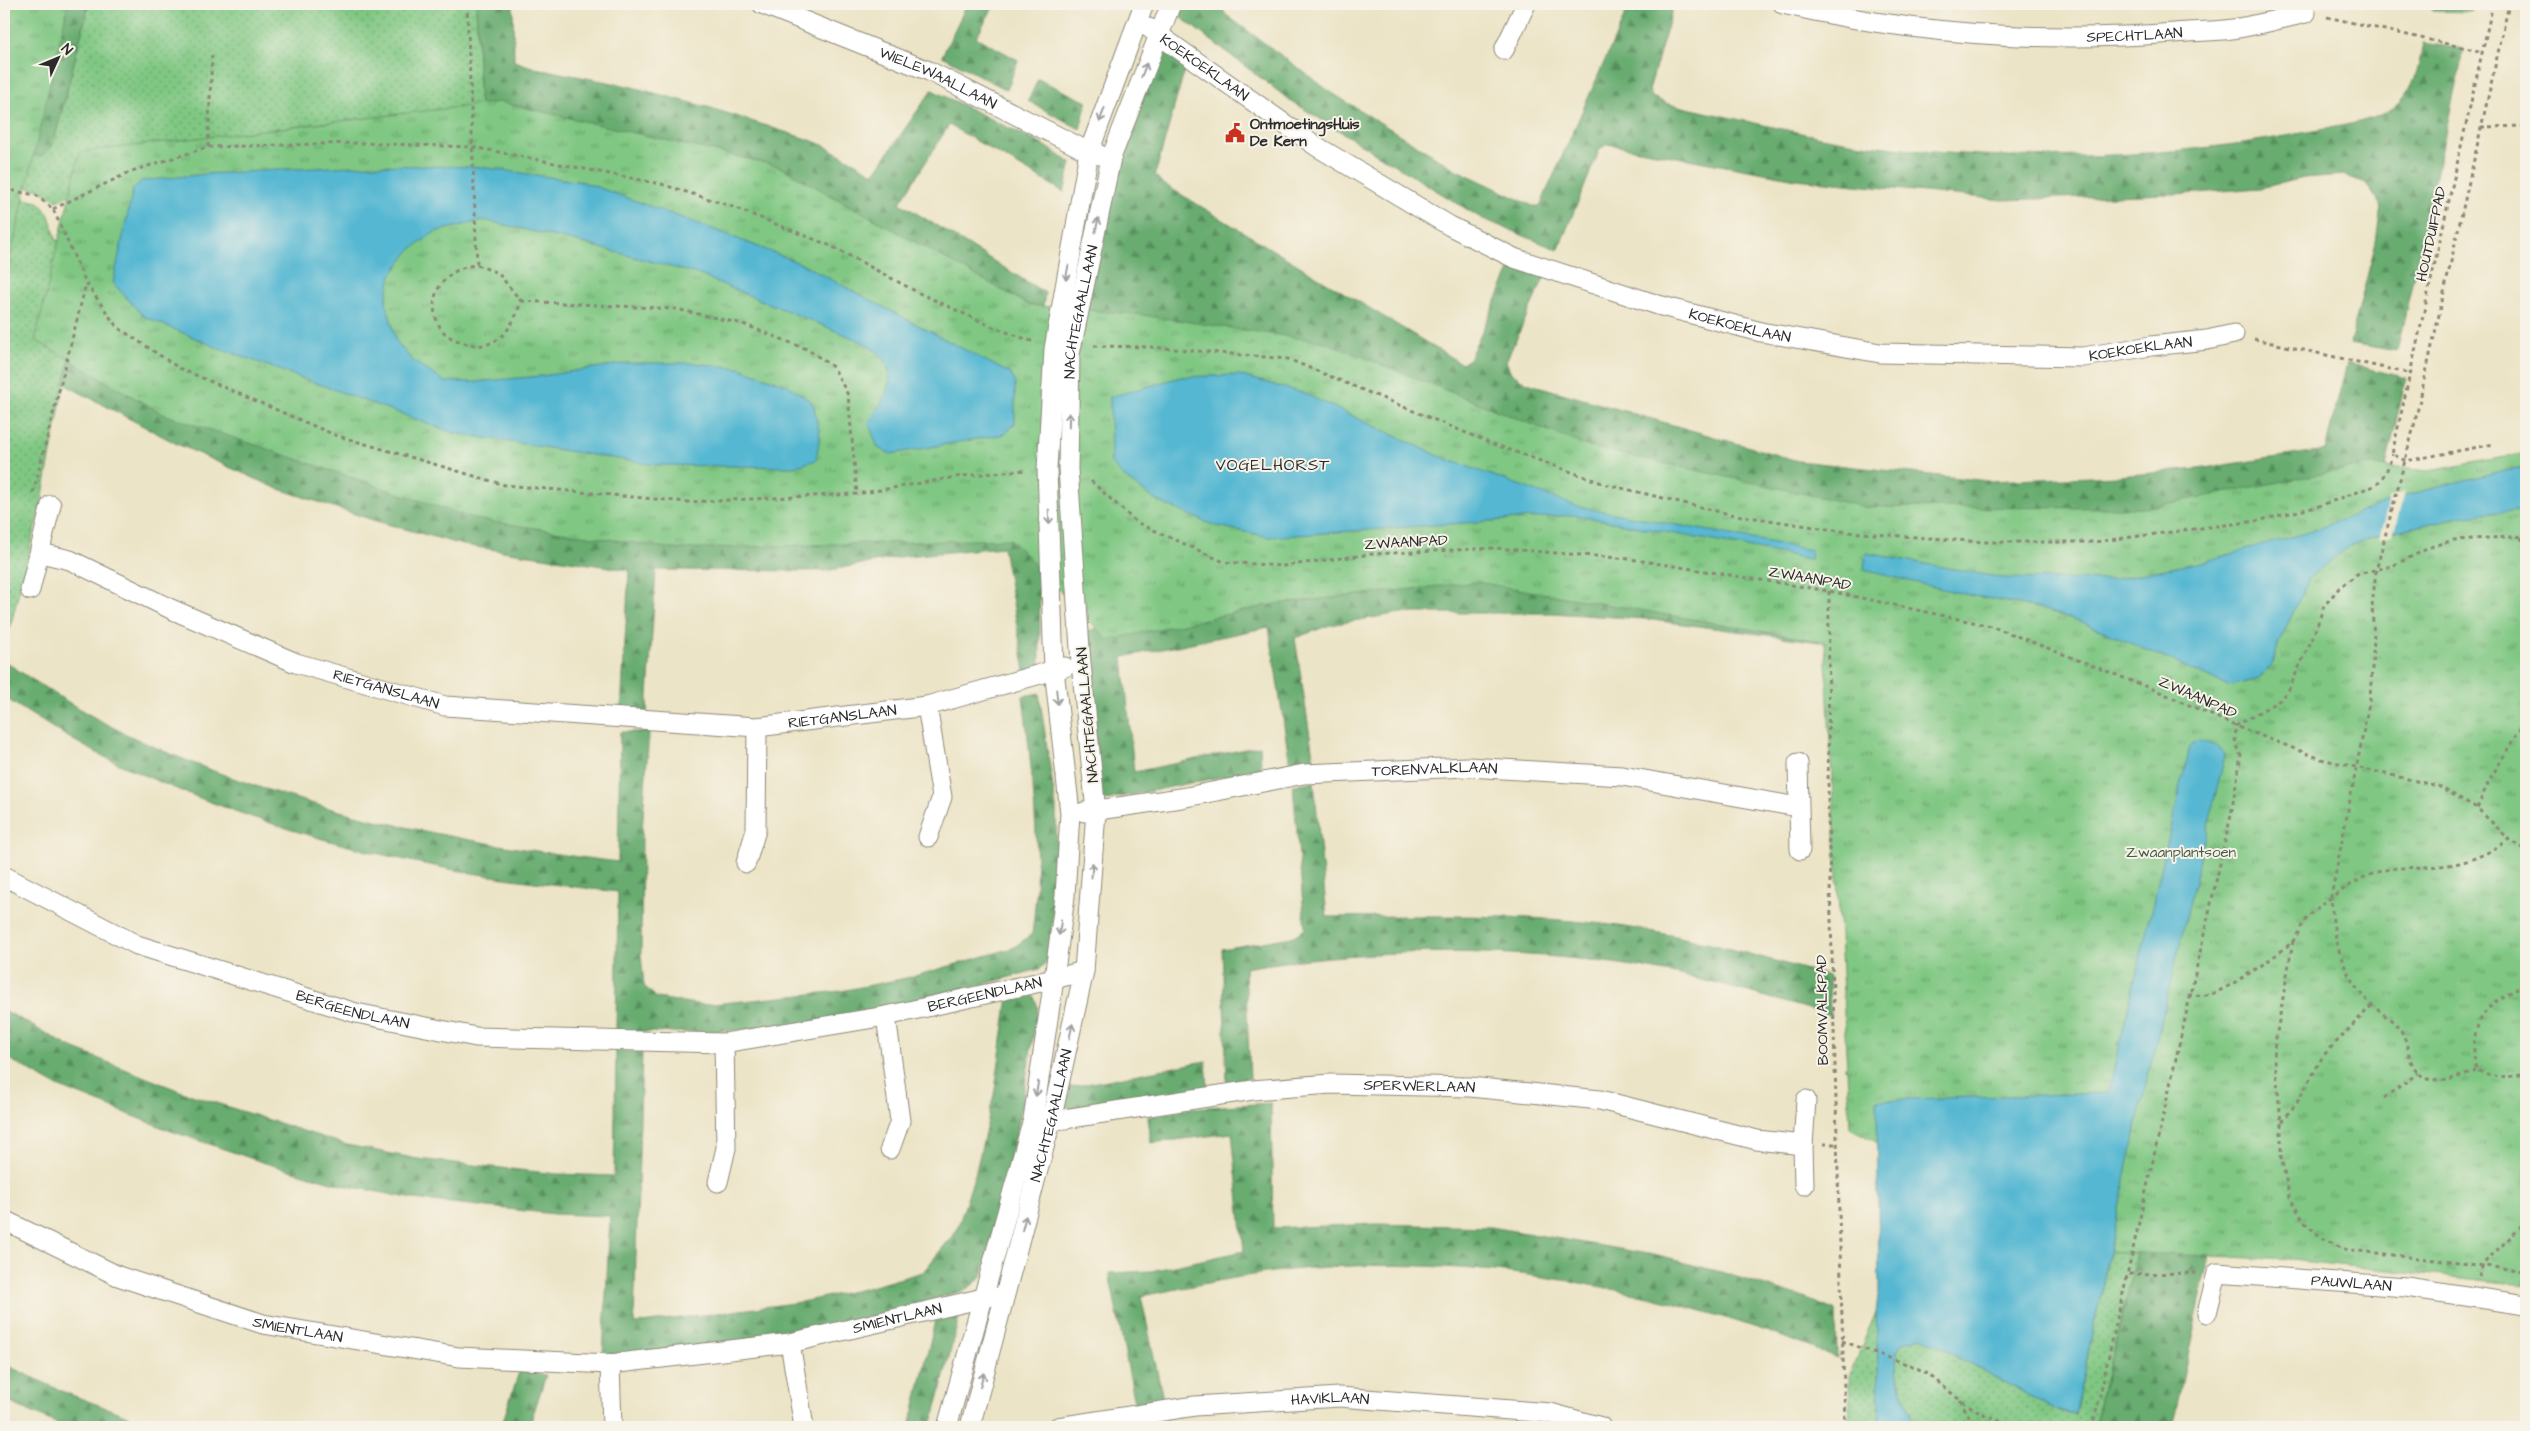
<svg xmlns="http://www.w3.org/2000/svg" width="2530" height="1431" viewBox="0 0 2530 1431" font-family="'Architects Daughter',sans-serif">
	<style>
		.grass { fill: url(#grass-dots); stroke: #557956 }
		.forest { fill: url(#forest-firs); stroke: #496c4e }
		.park { fill: url(#park-tufts); stroke: #557956 }
		.water { fill: #54b7d2; stroke: #40717e }
		.pier { fill: #ece4c6 }
		.lines { fill: none; stroke-linecap: round; stroke-linejoin: round }
		.stream { stroke: #54b7d2; stroke-width: 7 }
		.minor-casing { stroke: #8c8878; stroke-width: 21 }
		.path { stroke: #8c8878; stroke-width: 3; stroke-dasharray: 4 4; stroke-linecap: butt }
		.minor { stroke: #fff; stroke-width: 19 }
		.oneway { stroke: #a0a0a0 }
		.labels { text-anchor: middle; stroke-width: 4; stroke-linejoin: round; paint-order: stroke }
		.street-label { font-size: 15px; fill: #2b2b2b; stroke: #f7f3e8 }
		.poi-label { font-size: 15px; font-weight: bold; fill: #2b2b2b; stroke: #f7f3e8; text-anchor: start }
		.park-label { font-size: 15px; fill: #445a45; stroke: #f7f3e8 }
		.neighbourhood-label { font-size: 16px; letter-spacing: 1px; fill: #2b2b2b; stroke: #f7f3e8 }
	</style>
	<defs>
		<pattern id="grass-dots" width="8" height="8" patternUnits="userSpaceOnUse" patternTransform="scale(1.25)"><rect width="8" height="8" fill="#7fc782"/><path d="M2 2h.1M6 6h.1" fill="none" stroke="#68a26b" stroke-width="1.8" stroke-linecap="round"/></pattern>
		<pattern id="forest-firs" width="22" height="20" patternUnits="userSpaceOnUse" patternTransform="scale(1.25)"><rect width="22" height="20" fill="#67ac70"/><path d="M5 1l3.5 6h-7zM16 11l3.5 6h-7z" fill="#558c5c"/></pattern>
		<pattern id="park-tufts" width="24" height="20" patternUnits="userSpaceOnUse" patternTransform="scale(1.25)"><rect width="24" height="20" fill="#7fc782"/><path d="M3 7l-1-3M5 7V3M7 7l1-3M15 17l-1-3M17 17v-4M19 17l1-3" fill="none" stroke="#68a26b"/></pattern>
	</defs>
	<rect width="100%" height="100%" fill="#f7f3e8"/>
	<filter id="ink" filterUnits="userSpaceOnUse"><feTurbulence type="fractalNoise" baseFrequency=".02" numOctaves="2"/><feDisplacementMap in="SourceGraphic" scale="10" xChannelSelector="R" yChannelSelector="G"/><feConvolveMatrix kernelMatrix="1 2 1 2 8 2 1 2 1" color-interpolation-filters="sRGB"/></filter>
	<filter id="wash" filterUnits="userSpaceOnUse"><feTurbulence type="fractalNoise" baseFrequency=".0096" numOctaves="4" result="noise"/><feDisplacementMap in="SourceGraphic" scale="20" xChannelSelector="R" yChannelSelector="G"/><feGaussianBlur stdDeviation="1.12" result="paint"/><feColorMatrix in="noise" values="0 0 0 0 0 0 0 0 0 0 0 0 0 0 0 0 0 1.4 0 .05"/><feComposite in="paint" operator="in"/></filter>
	<g filter="url(#wash)">
		<rect width="100%" height="100%" fill="#ece4c6"/>
		<!-- grass -->
		<g class="grass">
			<path d="M 89,4 L 476,4 L 480,112 L 93,183 L 57,201 L 40,190 L 4,183 L 4,148 L 49,150 L 54,141 Z"/>
			<path d="M 4,195 L 39,202 L 49,215 L 56,238 L 86,295 L 64,384 L 42,500 L 4,652 Z"/>
			<path d="M 2255,744 L 2126,1301 L 2093,1427 L 1917,1427 C 1906,1402 1895,1379 1896,1351 L 1904,1342 L 1923,1337 L 2053,1409 L 2075,1414 L 2139,1114 L 1877,1100 L 1844,1067 L 1891,1064 Z"/>
			<path d="M 1876,1312 L 1880,1427 L 1850,1427 L 1849,1376 Z"/>
		</g>
		<!-- forest -->
		<g class="forest">
			<path d="M 4,4 L 89,4 L 54,141 L 49,150 L 41,156 L 4,148 Z"/>
			<path d="M 476,4 L 513,4 L 514,61 L 535,68 L 628,86 L 711,108 L 819,143 L 874,173 L 932,90 L 1047,147 L 1071,163 L 1064,192 L 949,125 L 900,203 L 1045,293 L 1039,333 L 480,112 Z"/>
			<path d="M 967,4 L 995,4 L 976,37 L 1018,60 L 1007,90 L 942,56 Z"/>
			<path d="M 1185,4 L 1221,4 L 1225,14 L 1332,93 L 1455,169 L 1533,206 L 1540,206 L 1630,4 L 1674,4 L 1649,90 L 1652,97 L 1668,104 C 1726,116 1785,131 1843,141 C 1984,164 2151,161 2292,135 C 2319,129 2371,124 2393,108 C 2414,93 2419,67 2423,43 L 2464,49 L 2397,351 L 2350,343 L 2376,242 L 2381,206 L 2366,183 L 2343,175 L 2304,178 L 2260,188 L 2197,193 L 2003,200 L 1796,179 L 1607,144 L 1600,149 L 1558,250 L 1481,218 L 1291,101 L 1179,16 Z"/>
			<path d="M 2435,4 L 2474,4 L 2472,12 L 2432,11 Z"/>
			<path d="M 1161,53 L 1177,57 L 1186,65 L 1155,175 L 1162,183 L 1462,364 L 1469,359 L 1513,264 L 1545,276 L 1506,361 L 1511,373 L 1527,383 L 1798,461 L 1988,481 L 2119,476 L 2198,469 L 2325,450 L 2347,363 L 2406,378 L 2384,475 L 1982,538 L 1082,337 L 1117,160 Z"/>
			<path d="M 1038,79 L 1087,102 L 1080,129 L 1028,101 Z"/>
			<path d="M 86,295 L 1039,502 L 1040,668 L 1025,671 L 1003,547 L 906,556 L 825,571 L 656,570 L 647,712 L 621,711 L 629,570 L 463,545 L 376,521 L 276,488 L 177,444 L 64,384 Z"/>
			<path d="M 1340,566 L 1818,599 L 1820,642 L 1645,619 L 1552,613 L 1400,613 L 1330,625 L 1295,638 L 1314,762 L 1290,765 L 1269,627 L 1123,657 L 1134,772 L 1260,746 L 1261,769 L 1101,801 L 1087,631 Z"/>
			<path d="M 4,661 C 48,690 92,719 141,741 C 293,810 453,842 618,862 L 620,732 L 649,732 L 642,831 L 641,954 L 644,986 L 657,998 L 703,1005 L 841,991 L 911,977 L 1013,948 L 1032,934 C 1043,855 1032,775 1023,696 L 1039,693 L 1056,808 L 1057,867 L 1049,961 L 1039,969 C 987,983 936,998 884,1010 C 797,1029 705,1035 616,1031 L 618,892 C 569,886 520,881 472,873 C 355,853 236,817 128,768 C 85,749 44,723 4,697 Z"/>
			<path d="M 2255,744 L 2319,767 L 2172,1427 L 2093,1427 L 2126,1301 Z"/>
			<path d="M 1314,782 L 1327,917 C 1424,916 1522,913 1619,926 C 1690,936 1760,957 1829,976 L 1830,1015 C 1759,995 1687,973 1613,963 C 1499,948 1359,948 1245,968 L 1250,1078 L 1227,1083 L 1222,949 L 1292,937 L 1305,929 L 1293,785 Z"/>
			<path d="M 1032,992 L 1038,1007 L 1018,1127 L 982,1277 L 966,1290 L 869,1317 L 806,1330 L 692,1347 L 603,1355 L 610,1216 L 554,1214 L 413,1199 L 338,1184 L 262,1162 L 171,1131 L 55,1085 L 4,1056 L 4,1010 L 72,1048 L 185,1093 L 347,1145 L 418,1159 L 557,1174 L 614,1176 L 616,1051 L 642,1052 L 634,1324 L 801,1302 L 863,1289 L 923,1272 L 957,1230 L 976,1171 L 995,1090 L 1008,997 Z"/>
			<path d="M 1206,1061 L 1208,1088 L 1075,1112 L 1066,1107 L 1071,1087 Z"/>
			<path d="M 1271,1103 L 1273,1228 L 1377,1224 L 1491,1227 L 1654,1255 L 1721,1272 L 1807,1299 L 1836,1311 L 1837,1358 C 1669,1288 1472,1252 1290,1270 C 1240,1275 1190,1287 1141,1296 L 1163,1399 L 1135,1403 L 1109,1273 L 1151,1271 L 1244,1251 L 1232,1133 L 1151,1143 L 1148,1117 L 1190,1108 Z"/>
			<path d="M 960,1314 L 931,1427 L 910,1427 L 935,1321 Z"/>
			<path d="M 4,1364 L 64,1392 L 157,1427 L 65,1427 L 4,1400 Z"/>
			<path d="M 519,1372 L 546,1375 L 529,1427 L 501,1427 Z"/>
			<path d="M 1167,1421 L 1167,1427 L 1130,1427 Z"/>
		</g>
		<!-- park -->
		<g class="park">
			<path d="M 4,4 L 68,4 L 4,286 Z"/>
			<path d="M 500,102 L 778,166 L 1029,305 L 1142,315 L 1325,342 L 1589,447 L 1866,507 L 2144,508 L 2368,465 L 2429,471 L 2526,453 L 2526,1285 L 2292,1260 L 2079,1250 L 1850,1128 L 1825,642 L 1477,582 L 1275,604 L 1108,640 L 1010,539 L 674,549 L 475,519 L 163,414 L 35,340 L 80,152 Z"/>
		</g>
		<!-- water -->
		<g class="water">
			<path d="M 371,165 L 480,167 L 583,182 L 710,228 L 802,264 L 1011,374 L 1015,383 L 1015,423 L 1005,434 L 891,454 L 878,448 L 869,424 C 879,404 900,382 884,359 C 880,352 869,347 863,342 L 697,274 L 582,243 L 484,220 L 435,232 L 410,250 L 391,275 L 386,301 L 396,341 L 413,361 L 445,382 L 476,382 L 542,376 L 627,363 L 693,363 L 739,368 L 788,385 L 813,403 L 820,435 L 816,460 L 794,467 L 656,465 L 454,433 L 216,347 L 143,316 L 113,283 L 133,189 L 141,181 L 205,174 Z"/>
			<path d="M 1238,375 L 1303,393 L 1439,456 L 1576,506 L 1811,550 L 1810,559 L 1574,515 L 1269,537 L 1213,525 L 1157,501 L 1126,479 L 1111,463 L 1110,397 L 1181,377 Z"/>
			<path d="M 2526,468 L 2526,509 L 2458,517 L 2379,535 L 2349,546 L 2310,577 L 2279,642 L 2273,663 L 2259,679 L 2229,686 L 2082,622 L 2038,608 L 1959,593 L 1864,570 L 1866,553 L 2003,578 L 2110,580 L 2206,561 L 2309,532 L 2406,495 L 2497,472 Z"/>
			<path d="M 2197,741 C 2209,743 2219,744 2225,755 L 2139,1114 L 2075,1414 L 2053,1409 L 1923,1337 L 1904,1342 L 1896,1351 C 1895,1379 1906,1402 1917,1427 L 1880,1427 L 1876,1312 L 1879,1290 L 1877,1100 L 2108,1093 L 2190,747 Z"/>
		</g>
		<!-- pier -->
		<path class="pier" d="M 2405,492 L 2393,535 L 2379,538 L 2390,497 Z"/>
		<g class="lines">
			<!-- stream -->
			<path class="stream" d="M 4,238 L 7,240"/>
		</g>
	</g>
	<g filter="url(#ink)">
		<g class="lines">
			<defs>
				<g id="minor">
					<path id="s1" d="M 762,4 L 929,71 L 1089,152 L 1100,155"/>
					<path id="s2" d="M 1783,4 C 1910,34 2045,43 2175,33 C 2196,31 2218,32 2239,28 C 2262,24 2284,18 2306,13"/>
					<path id="s3" d="M 1149,28 L 1316,146 L 1450,226 L 1514,258 L 1658,305 L 1761,332 L 1880,353 L 2083,357 L 2151,346 L 2207,340 L 2234,334"/>
					<path d="M 1504,50 L 1526,4"/>
					<path id="s4" d="M 41,553 L 70,560 L 171,609 L 296,663 L 445,706 L 757,727 L 927,706 L 1065,667"/>
					<path d="M 30,590 L 51,505"/>
					<path d="M 927,706 L 942,797 L 928,837"/>
					<path d="M 1798,763 L 1800,850"/>
					<path id="s5" d="M 1084,812 L 1181,798 L 1304,774 L 1468,767 L 1622,776 L 1798,807"/>
					<path d="M 746,863 L 756,830 L 757,727"/>
					<path id="s6" d="M 4,876 L 137,945 L 356,1013 L 476,1037 L 724,1043 L 886,1016 L 1054,979 L 1084,971"/>
					<path d="M 886,1016 L 900,1121 L 890,1149"/>
					<path id="s7" d="M 1041,1120 L 1051,1121 L 1253,1090 L 1331,1084 L 1470,1087 L 1600,1100 L 1757,1140 L 1803,1145"/>
					<path d="M 718,1182 L 726,1148 L 724,1043"/>
					<path d="M 1804,1185 L 1803,1145 L 1806,1100"/>
					<path id="s8" d="M 4,1220 L 118,1276 L 263,1324 L 459,1357 L 610,1364 L 790,1343 L 992,1296"/>
					<path id="s9" d="M 2207,1313 L 2217,1273 L 2406,1287 L 2526,1305"/>
					<path d="M 790,1343 L 804,1427"/>
					<path d="M 610,1364 L 612,1427"/>
					<path d="M 947,1427 L 1033,1119 L 1054,979 L 1065,896 L 1070,813 L 1054,669 L 1047,469 L 1054,349 L 1089,152 L 1144,4"/>
					<path id="s10" d="M 970,1427 L 1051,1121 L 1084,971 L 1096,812 L 1081,663 L 1068,469 L 1070,354 L 1111,158 L 1171,4"/>
					<path id="s11" d="M 1058,1427 L 1195,1406 L 1339,1397 L 1550,1413 L 1601,1427"/>
				</g>
			</defs>
			<!-- minor casing -->
			<use href="#minor" class="minor-casing"/>
			<!-- path -->
			<g class="path">
				<path d="M 467,4 L 477,265"/>
				<path d="M 2493,4 L 2392,454 L 2406,461 L 2494,444"/>
				<path d="M 2327,17 L 2483,52"/>
				<path d="M 2481,127 L 2526,126"/>
				<path d="M 208,147 L 212,52"/>
				<path d="M 4,189 L 36,195 L 53,209 L 86,283 L 117,327 L 179,368 L 335,435 L 505,485 L 687,502 L 857,494 L 962,476 L 1025,470"/>
				<path d="M 53,209 L 132,171 L 208,147 L 358,143 L 473,147 L 661,184 L 728,205 L 831,246 L 919,293 L 993,327 L 1034,342"/>
				<path d="M 477,265 L 498,273 L 521,301 C 512,331 495,354 462,342 C 454,340 444,335 440,327 C 423,297 445,267 477,265 Z"/>
				<path d="M 521,301 L 676,309 L 743,324 L 809,350 L 834,368 L 848,395 L 857,494"/>
				<path d="M 2254,339 L 2412,374"/>
				<path d="M 1094,346 L 1152,347 L 1288,359 L 1493,444 L 1605,484 L 1729,514 L 1847,532 L 1983,542 L 2094,542 L 2256,521 L 2316,507 L 2374,486 C 2385,477 2389,467 2392,454"/>
				<path d="M 1091,481 L 1136,522 L 1224,562 L 1283,566 L 1372,554 L 1495,548 L 1630,559 L 1829,591 L 1991,626 L 2160,692 L 2236,726 L 2321,759 L 2438,786 L 2477,808 L 2509,839 L 2526,850"/>
				<path d="M 33,493 L 86,284"/>
				<path d="M 2521,537 L 2526,553"/>
				<path d="M 1829,591 L 1828,811 L 1845,1427"/>
				<path d="M 4,610 L 8,591"/>
				<path d="M 2477,808 L 2490,779 L 2526,719"/>
				<path d="M 2293,941 L 2274,1049 L 2281,1123 L 2281,1157 L 2290,1198 L 2305,1223 L 2322,1238 L 2343,1249 L 2526,1271"/>
				<path d="M 2526,985 C 2484,1003 2468,1023 2476,1070 C 2494,1078 2507,1078 2526,1074"/>
				<path d="M 2188,995 C 2196,995 2204,996 2211,994 C 2225,991 2283,952 2293,941 C 2298,935 2300,927 2305,921 C 2319,904 2340,891 2359,880 C 2388,864 2409,869 2440,866 C 2466,864 2489,854 2509,839"/>
				<path d="M 2476,1070 C 2463,1075 2442,1085 2428,1079 C 2408,1071 2410,1050 2403,1034 C 2396,1021 2383,1015 2372,1005 C 2341,977 2333,937 2331,897 L 2370,698 L 2374,639 L 2372,606 L 2376,571 L 2414,426 L 2509,4"/>
				<path d="M 2384,1098 L 2418,1073"/>
				<path d="M 2282,1122 L 2298,1101 L 2323,1056 L 2372,1005"/>
				<path d="M 1823,1144 L 1837,1144"/>
				<path d="M 2129,1274 L 2196,1273"/>
				<path d="M 2479,1277 L 2483,1264 L 2526,1222"/>
				<path d="M 1842,1341 L 1915,1367 L 1928,1374 L 1960,1400 L 1981,1413 L 2013,1427"/>
				<path d="M 1960,1400 L 1975,1427"/>
				<path d="M 2089,1427 L 2095,1417 L 2231,815 L 2241,755 L 2235,744 L 2236,726 L 2280,700 L 2289,689 L 2313,637 L 2324,606 L 2339,588 L 2357,574 L 2392,566 L 2433,546 L 2454,540 L 2526,536"/>
			</g>
			<!-- minor -->
			<use href="#minor" class="minor"/>
		</g>
		<!-- one-way arrows -->
		<defs><path id="oneway-shaft" d="M-6 0H5M1.5-3L5.5 0L1.5 3" fill="none" stroke-width="1.6" stroke-linecap="round" stroke-linejoin="round" transform="scale(1.25)"/></defs>
		<g class="oneway">
			<use href="#oneway-shaft" transform="translate(1144 70) rotate(-69)"/>
			<use href="#oneway-shaft" transform="translate(1102 115) rotate(110)"/>
			<use href="#oneway-shaft" transform="translate(1097 225) rotate(-78)"/>
			<use href="#oneway-shaft" transform="translate(1067 273) rotate(100)"/>
			<use href="#oneway-shaft" transform="translate(1069 420) rotate(-89)"/>
			<use href="#oneway-shaft" transform="translate(1049 517) rotate(88)"/>
			<use href="#oneway-shaft" transform="translate(1057 697) rotate(84)"/>
			<use href="#oneway-shaft" transform="translate(1092 870) rotate(-86)"/>
			<use href="#oneway-shaft" transform="translate(1060 928) rotate(98)"/>
			<use href="#oneway-shaft" transform="translate(1071 1031) rotate(-78)"/>
			<use href="#oneway-shaft" transform="translate(1037 1089) rotate(99)"/>
			<use href="#oneway-shaft" transform="translate(1024 1223) rotate(-75)"/>
			<use href="#oneway-shaft" transform="translate(982 1380) rotate(-75)"/>
		</g>
	</g>
	<!-- icons -->
	<defs>
		<symbol id="civic-bare" viewBox="-9 -9 18 18"><path d="M-.6-6.5H3V-4.5H.6V-3L4-1V1h2V6H-6V1h2V-1L-.6-3ZM-1.2 2.5V6h2.4V2.5Z" fill="#c8321e" stroke="#f7f3e8" stroke-width="2.5" paint-order="stroke"/></symbol>
	</defs>
	<g fill-rule="evenodd">
		<use href="#civic-bare" x="1221" y="119" width="28" height="28"/>
	</g>
	<g class="labels">
		<!-- street labels -->
		<g class="street-label">
			<text dy="5" stroke="none"><textPath href="#s2" startOffset="354">SPECHTLAAN</textPath></text>
			<text dy="5" stroke="none"><textPath href="#s3" startOffset="68">KOEKOEKLAAN</textPath></text>
			<text dy="5" stroke="none"><textPath href="#s1" startOffset="191">WIELEWAALLAAN</textPath></text>
			<text transform="translate(2431 234) rotate(-78)" y="5">HOUTDUIFPAD</text>
			<text dy="5" stroke="none"><textPath href="#s10" startOffset="1132">NACHTEGAALLAAN</textPath></text>
			<text dy="5" stroke="none"><textPath href="#s3" startOffset="668">KOEKOEKLAAN</textPath></text>
			<text dy="5" stroke="none"><textPath href="#s3" startOffset="1072">KOEKOEKLAAN</textPath></text>
			<text transform="translate(1406 542) rotate(-3)" y="5">ZWAANPAD</text>
			<text transform="translate(1810 578) rotate(10)" y="5">ZWAANPAD</text>
			<text dy="5" stroke="none"><textPath href="#s4" startOffset="372">RIETGANSLAAN</textPath></text>
			<text transform="translate(2198 697) rotate(24)" y="5">ZWAANPAD</text>
			<text transform="translate(1087 715) rotate(-95)" y="5">NACHTEGAALLAAN</text>
			<text dy="5" stroke="none"><textPath href="#s4" startOffset="832">RIETGANSLAAN</textPath></text>
			<text dy="5" stroke="none"><textPath href="#s5" startOffset="354">TORENVALKLAAN</textPath></text>
			<text dy="5" stroke="none"><textPath href="#s6" startOffset="1015">BERGEENDLAAN</textPath></text>
			<text dy="5" stroke="none"><textPath href="#s6" startOffset="375">BERGEENDLAAN</textPath></text>
			<text transform="translate(1822 1010) rotate(-91)" y="5">BOOMVALKPAD</text>
			<text dy="5" stroke="none"><textPath href="#s7" startOffset="381">SPERWERLAAN</textPath></text>
			<text dy="5" stroke="none"><textPath href="#s10" startOffset="322">NACHTEGAALLAAN</textPath></text>
			<text dy="5" stroke="none"><textPath href="#s9" startOffset="176">PAUWLAAN</textPath></text>
			<text dy="5" stroke="none"><textPath href="#s8" startOffset="921">SMIENTLAAN</textPath></text>
			<text dy="5" stroke="none"><textPath href="#s8" startOffset="315">SMIENTLAAN</textPath></text>
			<text dy="5" stroke="none"><textPath href="#s11" startOffset="274">HAVIKLAAN</textPath></text>
		</g>
		<!-- poi labels -->
		<g class="poi-label">
			<text x="1250" y="129">OntmoetingsHuis<tspan x="1250" dy="17">De Kern</tspan></text>
		</g>
		<!-- park labels -->
		<g class="park-label">
			<text x="2181" y="857">Zwaanplantsoen</text>
		</g>
		<!-- neighbourhood labels -->
		<g class="neighbourhood-label">
			<text x="1273" y="470">VOGELHORST</text>
		</g>
	</g>
	<!-- margin -->
	<rect width="2530" height="1431" fill="none" stroke="#f7f3e8" stroke-width="20"/>
	<!-- north arrow -->
	<g transform="translate(58 58) rotate(46)" stroke="#f7f3e8" stroke-width="4" paint-order="stroke">
	<path d="M0-4L9 19L0 12L-9 19Z" fill="#2b2b2b"/>
	<text y="-8" font-size="14" font-weight="bold" text-anchor="middle" fill="#2b2b2b">N</text>
	</g>
</svg>
